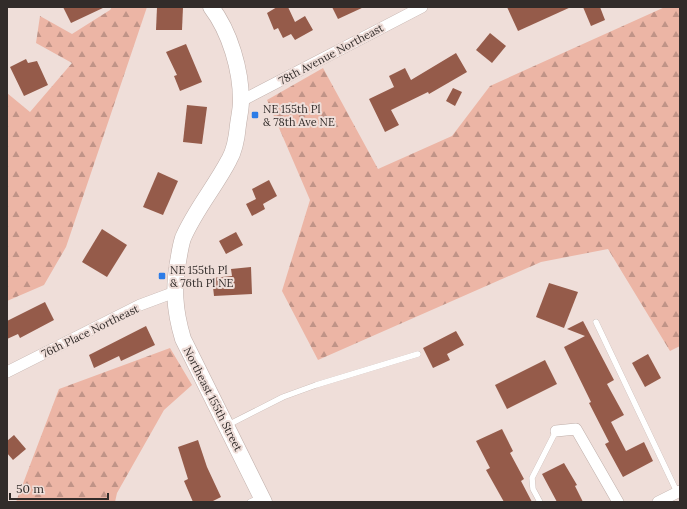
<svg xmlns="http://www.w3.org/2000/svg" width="687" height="509" viewBox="0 0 687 509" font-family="Lora,serif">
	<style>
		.forest { fill: url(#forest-firs) }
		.building { fill: #955b4a }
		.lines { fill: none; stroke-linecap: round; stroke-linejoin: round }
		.lane-casing { stroke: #bfaea9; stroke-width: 6 }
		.street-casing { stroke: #bfaea9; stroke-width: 12 }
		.secondary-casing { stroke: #bfaea9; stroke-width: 17 }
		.lane { stroke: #fff; stroke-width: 5.5 }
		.street { stroke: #fff; stroke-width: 11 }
		.secondary { stroke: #fff; stroke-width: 16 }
		.poi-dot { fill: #2c7ce7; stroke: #efded9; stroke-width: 1.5 }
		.labels { text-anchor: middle; stroke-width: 4; stroke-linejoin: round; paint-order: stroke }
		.street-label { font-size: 11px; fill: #322c2a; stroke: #efded9 }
		.poi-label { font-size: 11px; fill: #322c2a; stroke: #efded9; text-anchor: start }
	</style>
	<defs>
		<pattern id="forest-firs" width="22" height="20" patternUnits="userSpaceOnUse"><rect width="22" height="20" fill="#ecb5a5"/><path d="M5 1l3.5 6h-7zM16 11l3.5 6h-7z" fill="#c09387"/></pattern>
	</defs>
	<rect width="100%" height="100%" fill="#efded9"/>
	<!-- forest -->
	<g class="forest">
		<path d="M 112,7 L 147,7 L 66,247 L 44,285 L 7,301 L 7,93 L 30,112 L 72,63 L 36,43 L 40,16 L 72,34 L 110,10 Z"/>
		<path d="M 665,7 L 680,7 L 680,346 L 670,351 L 608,249 L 541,262 L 318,360 L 282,291 L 310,200 L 267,100 L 323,68 L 378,169 L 452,136 L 490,86 Z"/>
		<path d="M 170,348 L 192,385 L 164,410 L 117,493 L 115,502 L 16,502 L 59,389 Z"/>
	</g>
	<!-- building -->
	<g class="building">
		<path d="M 63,7 L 105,7 L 71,23 Z"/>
		<path d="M 157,7 L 183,7 L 182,30 L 156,30 Z"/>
		<path d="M 277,7 L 288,7 L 295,22 L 305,16 L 313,30 L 295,40 L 291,34 L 283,38 L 278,28 L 274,30 L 267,13 Z"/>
		<path d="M 332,7 L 364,7 L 338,19 Z"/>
		<path d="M 507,7 L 571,7 L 518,31 Z"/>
		<path d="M 583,7 L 600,7 L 605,20 L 591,26 Z"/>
		<path d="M 490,33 L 506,46 L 492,63 L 476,50 Z"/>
		<path d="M 186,44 L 202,82 L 180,91 L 174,76 L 177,75 L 166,52 Z"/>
		<path d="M 456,53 L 467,72 L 429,94 L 428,92 L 391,110 L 399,125 L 385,132 L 369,99 L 394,87 L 389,76 L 405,68 L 411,80 Z"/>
		<path d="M 26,59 L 28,63 L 37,61 L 48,85 L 24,96 L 10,67 Z"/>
		<path d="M 453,88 L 462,92 L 455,106 L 446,101 Z"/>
		<path d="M 187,105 L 207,107 L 202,144 L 183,142 Z"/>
		<path d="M 158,172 L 178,181 L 163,215 L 143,207 Z"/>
		<path d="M 269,180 L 277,196 L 263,204 L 265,209 L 252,216 L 246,204 L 256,199 L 252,189 Z"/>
		<path d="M 102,229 L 127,245 L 107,277 L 82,262 Z"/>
		<path d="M 236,232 L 243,245 L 226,254 L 219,241 Z"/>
		<path d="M 251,267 L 252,294 L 214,296 L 212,278 L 232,276 L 231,269 Z"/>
		<path d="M 549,283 L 578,292 L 564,328 L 536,317 Z"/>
		<path d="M 45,302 L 54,320 L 20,338 L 18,334 L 7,339 L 7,321 Z"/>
		<path d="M 583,321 L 614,380 L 607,384 L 624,415 L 611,422 L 626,451 L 644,442 L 653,461 L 623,477 L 605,444 L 609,442 L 589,403 L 591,402 L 564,347 L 585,336 L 567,329 Z"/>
		<path d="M 146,326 L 155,345 L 121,361 L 119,356 L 94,368 L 89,355 Z"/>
		<path d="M 456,331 L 464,345 L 447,354 L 450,360 L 433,368 L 423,348 Z"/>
		<path d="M 648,354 L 661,378 L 645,387 L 632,363 Z"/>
		<path d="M 545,360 L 557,384 L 507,409 L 495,385 Z"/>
		<path d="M 502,429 L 513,451 L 510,453 L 524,479 L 521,481 L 532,502 L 504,502 L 486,470 L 490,468 L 476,441 Z"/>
		<path d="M 14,435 L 26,449 L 13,460 L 7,453 L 7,441 Z"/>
		<path d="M 198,440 L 207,467 L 221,497 L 211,502 L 193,502 L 184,481 L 188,479 L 178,447 Z"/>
		<path d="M 564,463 L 577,485 L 575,486 L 583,502 L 557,502 L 542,474 Z"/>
	</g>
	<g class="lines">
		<defs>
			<g id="lane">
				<path d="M 596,322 L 677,492"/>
				<path d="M 226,426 L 283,397 L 316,385 L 418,354"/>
				<path d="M 250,502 L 259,498"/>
				<path d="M 540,502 L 533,489 L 532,478 L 556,431"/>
			</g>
			<g id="street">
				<path d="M 241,101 L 422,7"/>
				<path d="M 7,372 L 140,305 L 175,292"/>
				<path d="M 556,431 L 576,429 L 618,502"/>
				<path d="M 658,502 L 680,491"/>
			</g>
			<path id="secondary" d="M 211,7 C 230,32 241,70 241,101 C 241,109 239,117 238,125 C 237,136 235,150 229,160 C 215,187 195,210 183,238 C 181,244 180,250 179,256 C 173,287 174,309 183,339 L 264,502"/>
		</defs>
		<!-- lane casing -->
		<use href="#lane" class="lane-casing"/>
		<!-- street casing -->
		<use href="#street" class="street-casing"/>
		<!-- secondary casing -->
		<use href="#secondary" class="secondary-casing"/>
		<!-- lane -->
		<use href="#lane" class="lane"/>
		<!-- street -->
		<use href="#street" class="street"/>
		<!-- secondary -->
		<use href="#secondary" class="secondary"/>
	</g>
	<!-- markers -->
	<g class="poi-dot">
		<rect x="251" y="111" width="8" height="8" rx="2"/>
		<rect x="158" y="272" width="8" height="8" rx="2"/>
	</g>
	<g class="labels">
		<!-- street labels -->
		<g class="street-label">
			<text transform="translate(331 54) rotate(-28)" y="4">78th Avenue Northeast</text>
			<text transform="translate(90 331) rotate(-26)" y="4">76th Place Northeast</text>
			<text transform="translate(213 399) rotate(63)" y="4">Northeast 155th Street</text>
		</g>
		<!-- poi labels -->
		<g class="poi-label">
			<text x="263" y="113">NE 155th Pl<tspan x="263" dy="13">&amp; 78th Ave NE</tspan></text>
			<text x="170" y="274">NE 155th Pl<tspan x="170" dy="13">&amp; 76th Pl NE</tspan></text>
		</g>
	</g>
	<!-- border -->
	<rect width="687" height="509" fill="none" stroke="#322c2a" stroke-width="16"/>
	<!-- scale -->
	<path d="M10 493v6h98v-6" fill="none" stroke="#322c2a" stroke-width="2"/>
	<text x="16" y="493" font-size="12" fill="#322c2a" stroke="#efded9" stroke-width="3" paint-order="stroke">50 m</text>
</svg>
